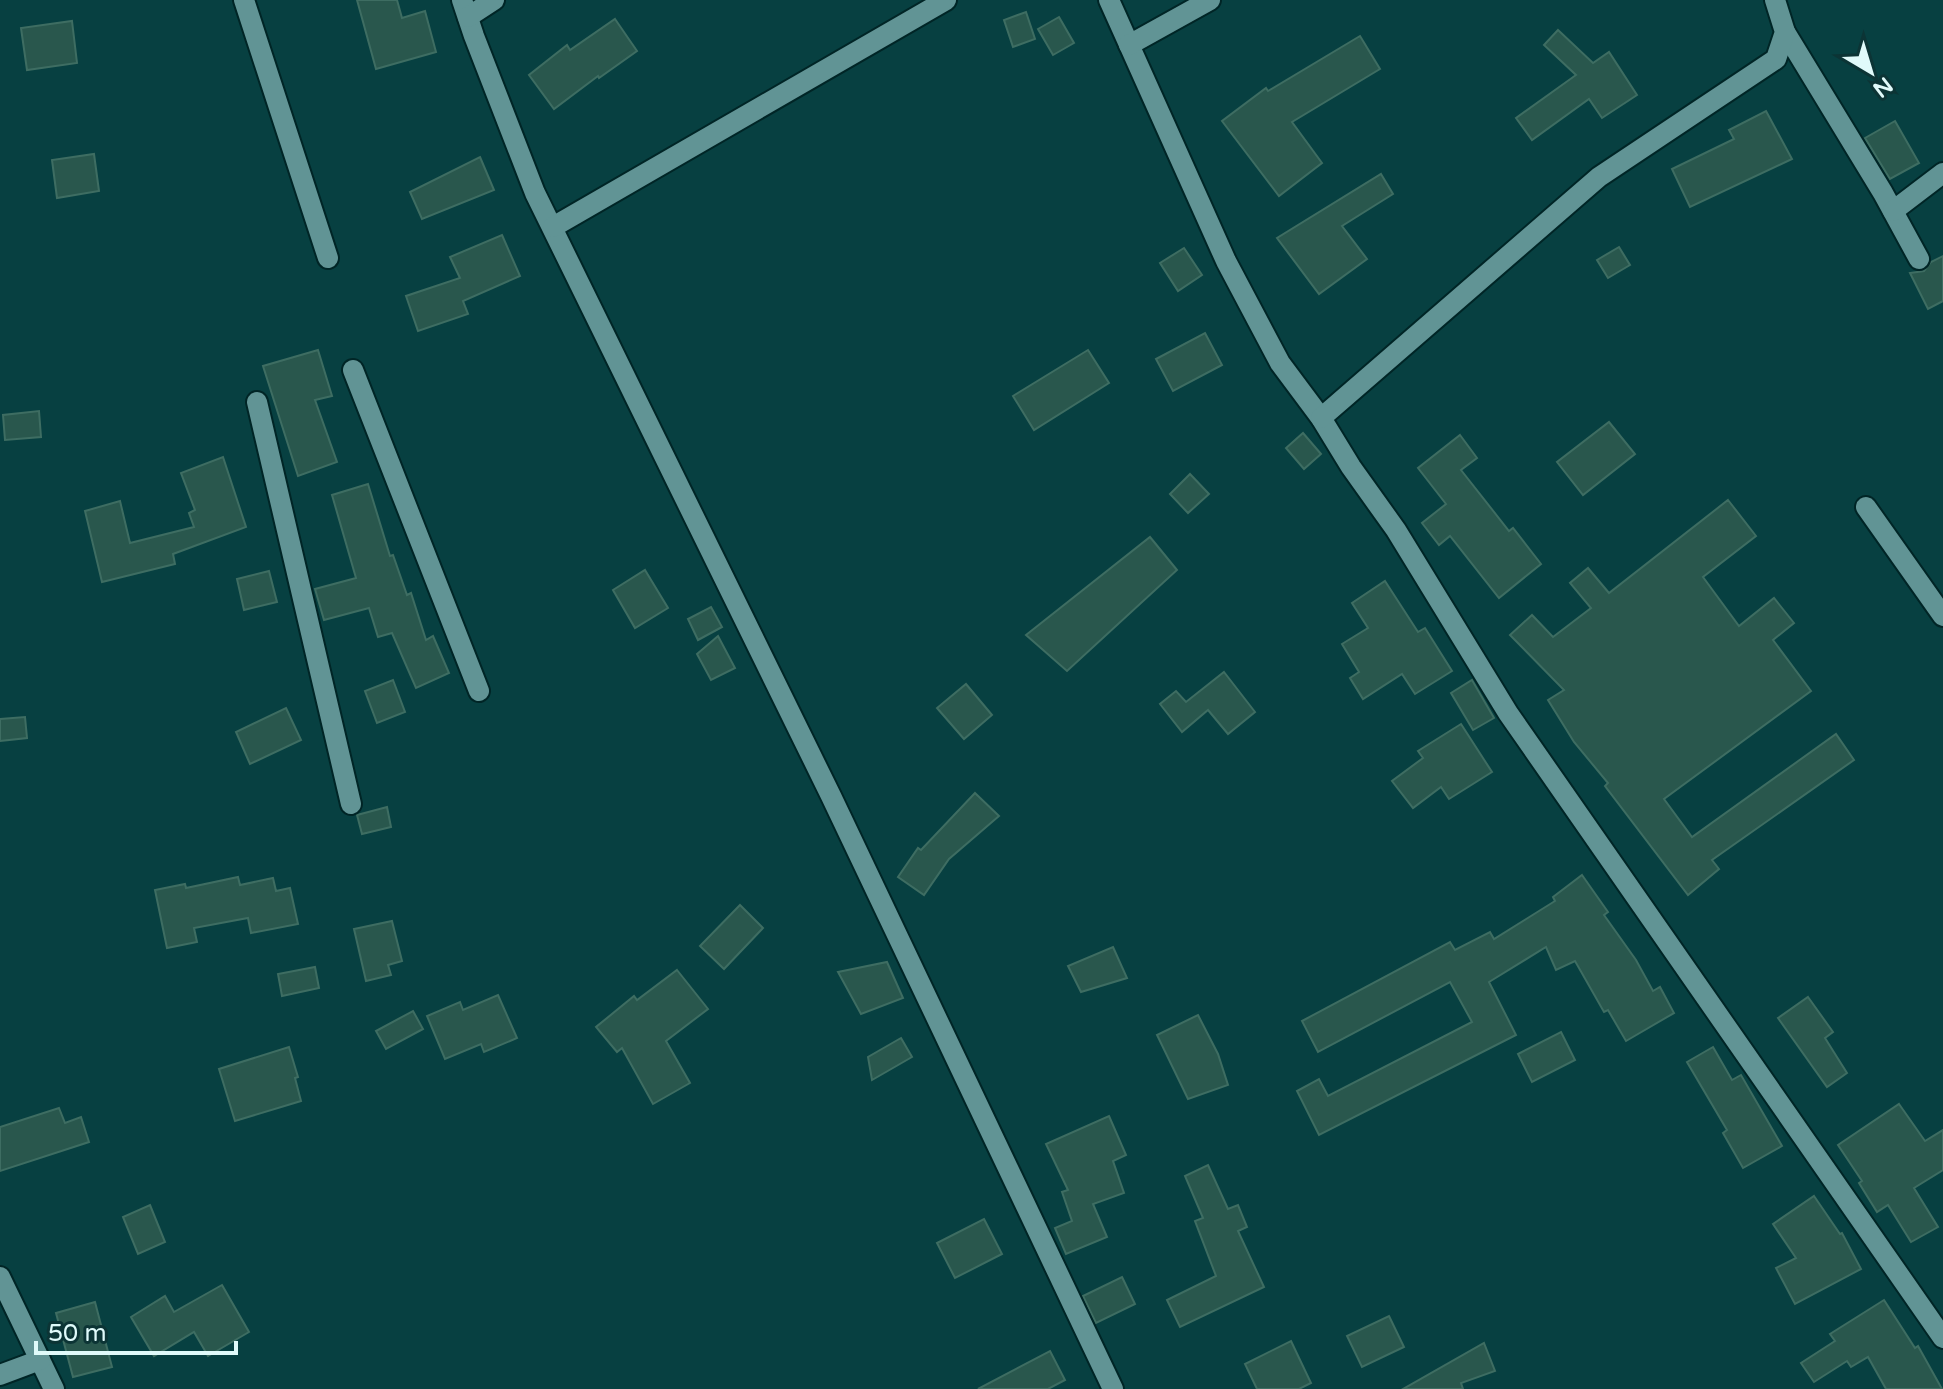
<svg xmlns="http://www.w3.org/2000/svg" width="1943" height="1389" viewBox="0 0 1943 1389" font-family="'Varela Round',sans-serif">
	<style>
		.building { fill: #29574d; stroke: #3e6d62; stroke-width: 2 }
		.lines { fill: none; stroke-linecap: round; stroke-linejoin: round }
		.minor-casing { stroke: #002526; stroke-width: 24 }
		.minor { stroke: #619495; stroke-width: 20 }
	</style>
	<rect width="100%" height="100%" fill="#074041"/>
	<!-- building -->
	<g class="building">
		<path d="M 357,0 L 397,0 L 402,18 L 425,11 L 436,52 L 376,69 Z"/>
		<path d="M 1026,12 L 1035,39 L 1013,47 L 1004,20 Z"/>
		<path d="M 1059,17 L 1074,43 L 1053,55 L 1038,29 Z"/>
		<path d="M 615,19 L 637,51 L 599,78 L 598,76 L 554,109 L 529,75 L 567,45 L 570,50 Z"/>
		<path d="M 72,21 L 77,63 L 27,70 L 21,28 Z"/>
		<path d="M 1558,30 L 1593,63 L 1609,52 L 1637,95 L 1602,118 L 1589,99 L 1532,140 L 1516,118 L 1576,75 L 1544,45 Z"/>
		<path d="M 1360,36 L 1380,69 L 1292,122 L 1322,163 L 1279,196 L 1222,121 L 1266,88 L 1268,91 Z"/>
		<path d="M 1766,111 L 1792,159 L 1690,207 L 1672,169 L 1734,139 L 1729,130 Z"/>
		<path d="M 1895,121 L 1919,163 L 1890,179 L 1865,138 Z"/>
		<path d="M 94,154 L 99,191 L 57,198 L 52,160 Z"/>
		<path d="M 480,157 L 494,190 L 422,219 L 410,192 Z"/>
		<path d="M 1381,174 L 1393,194 L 1342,226 L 1367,259 L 1319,294 L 1277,238 Z"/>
		<path d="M 502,235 L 520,276 L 463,301 L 468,314 L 418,331 L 406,296 L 460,278 L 450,257 Z"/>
		<path d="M 1619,247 L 1630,265 L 1608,278 L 1597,260 Z"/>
		<path d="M 1184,248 L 1202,275 L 1178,291 L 1160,263 Z"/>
		<path d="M 1943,256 L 1943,301 L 1928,309 L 1910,273 L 1924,271 L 1931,262 Z"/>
		<path d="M 1205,333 L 1222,365 L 1173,391 L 1156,359 Z"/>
		<path d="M 318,350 L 332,396 L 315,400 L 337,462 L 298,476 L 263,366 Z"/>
		<path d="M 1088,350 L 1109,383 L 1034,430 L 1013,396 Z"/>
		<path d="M 39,411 L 41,437 L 5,440 L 3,415 Z"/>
		<path d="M 1609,422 L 1635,454 L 1583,495 L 1557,462 Z"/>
		<path d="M 1303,433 L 1321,454 L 1304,469 L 1286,448 Z"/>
		<path d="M 1460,435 L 1477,458 L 1461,470 L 1509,531 L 1513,528 L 1541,564 L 1499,598 L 1450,536 L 1439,545 L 1422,523 L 1446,504 L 1418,468 Z"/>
		<path d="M 223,457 L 246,527 L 173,554 L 175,564 L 102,582 L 85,511 L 120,501 L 130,543 L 194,527 L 189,513 L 195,510 L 181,473 Z"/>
		<path d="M 1190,474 L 1209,494 L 1188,513 L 1170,494 Z"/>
		<path d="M 368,484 L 390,556 L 393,555 L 407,595 L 411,593 L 426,640 L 433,636 L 449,673 L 416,688 L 392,633 L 378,637 L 369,608 L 324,620 L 315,589 L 356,578 L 332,495 Z"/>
		<path d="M 1728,500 L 1756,536 L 1703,577 L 1739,626 L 1774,598 L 1794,623 L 1773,640 L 1811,691 L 1664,799 L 1692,837 L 1836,734 L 1854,760 L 1712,860 L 1719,869 L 1688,895 L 1605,786 L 1608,783 L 1574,742 L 1548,700 L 1564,690 L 1510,635 L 1532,615 L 1553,637 L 1591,608 L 1570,583 L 1588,568 L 1609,593 Z"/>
		<path d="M 1150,537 L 1177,570 L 1067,671 L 1026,635 Z"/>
		<path d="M 645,570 L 668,608 L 635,628 L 613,590 Z"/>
		<path d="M 269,571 L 277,602 L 244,610 L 237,579 Z"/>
		<path d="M 1385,581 L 1418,632 L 1425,628 L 1452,671 L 1415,694 L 1402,674 L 1363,699 L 1350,678 L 1359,672 L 1342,644 L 1368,628 L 1352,603 Z"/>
		<path d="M 711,607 L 722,627 L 698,640 L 688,619 Z"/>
		<path d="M 718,636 L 735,668 L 711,680 L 697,654 Z"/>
		<path d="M 1224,672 L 1255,712 L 1228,734 L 1208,710 L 1182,732 L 1160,704 L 1176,691 L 1186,702 Z"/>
		<path d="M 393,680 L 405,712 L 377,723 L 365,691 Z"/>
		<path d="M 1472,680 L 1494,718 L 1473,730 L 1451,693 Z"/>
		<path d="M 966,684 L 992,715 L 964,739 L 937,708 Z"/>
		<path d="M 286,708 L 301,740 L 250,764 L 236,732 Z"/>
		<path d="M 25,717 L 27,738 L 0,741 L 0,719 Z"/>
		<path d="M 1461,724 L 1492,772 L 1449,799 L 1441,787 L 1413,808 L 1392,781 L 1423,758 L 1418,751 Z"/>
		<path d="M 975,793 L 999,816 L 949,859 L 924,895 L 898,877 L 918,848 L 921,850 Z"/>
		<path d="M 387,807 L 391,827 L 362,834 L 357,815 Z"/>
		<path d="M 1582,875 L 1608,912 L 1604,915 L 1636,960 L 1653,991 L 1660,987 L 1674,1013 L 1626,1041 L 1608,1010 L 1604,1012 L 1575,961 L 1556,970 L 1546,947 L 1489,982 L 1516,1035 L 1319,1135 L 1297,1091 L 1319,1079 L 1328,1096 L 1472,1022 L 1450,982 L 1318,1052 L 1302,1021 L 1450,942 L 1455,950 L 1490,932 L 1494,939 L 1555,901 L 1553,897 Z"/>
		<path d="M 238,877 L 240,885 L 273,878 L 276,891 L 290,888 L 298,924 L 251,933 L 248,918 L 194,928 L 197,942 L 167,948 L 155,890 L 185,884 L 186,888 Z"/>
		<path d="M 740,905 L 763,928 L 724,969 L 700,946 Z"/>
		<path d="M 392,921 L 402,961 L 388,965 L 391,975 L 366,981 L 354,929 Z"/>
		<path d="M 1113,947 L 1127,978 L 1081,992 L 1068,966 Z"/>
		<path d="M 887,962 L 903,998 L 861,1014 L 838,972 Z"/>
		<path d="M 315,967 L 319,988 L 282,996 L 278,974 Z"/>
		<path d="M 677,970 L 708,1009 L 666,1041 L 690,1083 L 653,1104 L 622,1048 L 617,1052 L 596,1027 L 634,996 L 637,1000 Z"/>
		<path d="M 498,995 L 517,1038 L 484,1052 L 481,1044 L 445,1059 L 427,1016 L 460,1002 L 463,1010 Z"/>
		<path d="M 1808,997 L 1833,1032 L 1825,1038 L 1847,1073 L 1827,1087 L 1778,1018 Z"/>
		<path d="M 413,1011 L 423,1029 L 386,1049 L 376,1031 Z"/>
		<path d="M 1198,1015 L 1218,1054 L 1228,1085 L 1188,1099 L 1157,1035 Z"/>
		<path d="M 1561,1032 L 1575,1060 L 1532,1082 L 1518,1054 Z"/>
		<path d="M 901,1038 L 912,1057 L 872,1080 L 868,1057 Z"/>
		<path d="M 289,1047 L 298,1077 L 295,1078 L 301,1101 L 235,1121 L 219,1069 Z"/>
		<path d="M 1713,1047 L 1732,1080 L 1741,1075 L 1782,1146 L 1743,1168 L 1723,1133 L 1727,1130 L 1687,1062 Z"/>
		<path d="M 1899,1104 L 1925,1141 L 1943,1130 L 1943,1170 L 1914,1188 L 1938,1227 L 1911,1242 L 1888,1205 L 1877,1212 L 1859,1183 L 1862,1181 L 1838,1145 Z"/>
		<path d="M 59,1108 L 65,1123 L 81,1117 L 89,1142 L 0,1171 L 0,1127 Z"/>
		<path d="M 1109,1116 L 1126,1155 L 1113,1161 L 1124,1193 L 1093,1204 L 1107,1237 L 1066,1254 L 1055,1228 L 1072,1221 L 1062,1192 L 1068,1190 L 1046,1144 Z"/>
		<path d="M 1208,1165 L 1228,1209 L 1238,1205 L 1247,1227 L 1238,1231 L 1264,1287 L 1180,1327 L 1167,1300 L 1216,1276 L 1195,1221 L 1203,1218 L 1185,1176 Z"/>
		<path d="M 1814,1196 L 1840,1234 L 1842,1233 L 1861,1269 L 1795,1304 L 1776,1268 L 1796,1258 L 1773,1224 Z"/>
		<path d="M 150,1205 L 165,1242 L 138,1254 L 123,1217 Z"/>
		<path d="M 984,1219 L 1002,1254 L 955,1278 L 937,1243 Z"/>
		<path d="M 1122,1277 L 1135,1304 L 1096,1323 L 1083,1296 Z"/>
		<path d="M 222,1285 L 249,1332 L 208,1356 L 194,1332 L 154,1356 L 131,1317 L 165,1296 L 174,1312 Z"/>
		<path d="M 1884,1300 L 1915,1348 L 1918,1346 L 1942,1389 L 1886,1389 L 1868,1357 L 1851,1367 L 1847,1361 L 1814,1382 L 1801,1363 L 1835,1341 L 1830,1334 Z"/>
		<path d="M 95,1302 L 112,1367 L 73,1377 L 56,1313 Z"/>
		<path d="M 1389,1316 L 1404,1347 L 1362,1367 L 1347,1336 Z"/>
		<path d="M 1291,1341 L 1311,1383 L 1299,1389 L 1257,1389 L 1245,1364 Z"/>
		<path d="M 1484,1343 L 1495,1371 L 1461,1383 L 1463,1389 L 1403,1389 Z"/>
		<path d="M 1050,1351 L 1065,1380 L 1048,1389 L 978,1389 Z"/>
	</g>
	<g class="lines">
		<defs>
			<g id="minor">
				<path d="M 244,0 L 328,258"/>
				<path d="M 462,0 L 474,36 L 535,193 L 831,796 L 1113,1389"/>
				<path d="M 1109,0 L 1226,261 L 1280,363 L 1321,418 L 1351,467 L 1396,530 L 1508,713 L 1943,1338"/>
				<path d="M 468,17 L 494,0"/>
				<path d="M 1785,32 L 1883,193 L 1919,259"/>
				<path d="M 1129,45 L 1210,0"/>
				<path d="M 1893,211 L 1943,173"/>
				<path d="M 553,227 L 946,0"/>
				<path d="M 353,370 L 479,691"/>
				<path d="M 257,402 L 351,804"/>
				<path d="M 1321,418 L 1599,177 L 1776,59 L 1785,32 L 1775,0"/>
				<path d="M 1866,507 L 1943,616"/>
				<path d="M 0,1277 L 54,1389"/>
				<path d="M 0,1375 L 40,1360"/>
			</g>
		</defs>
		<!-- minor casing -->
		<use href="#minor" class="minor-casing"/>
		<!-- minor -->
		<use href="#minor" class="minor"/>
	</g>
	<!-- north arrow -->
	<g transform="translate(1871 72) rotate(142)" stroke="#0c3435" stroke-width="6" paint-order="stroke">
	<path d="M0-6L14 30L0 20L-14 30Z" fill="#e0fafa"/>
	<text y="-12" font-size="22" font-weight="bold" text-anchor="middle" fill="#e0fafa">N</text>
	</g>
	<!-- scale -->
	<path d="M36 1341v12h200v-12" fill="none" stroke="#e0fafa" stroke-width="4"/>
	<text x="48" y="1341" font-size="24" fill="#e0fafa" stroke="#0c3435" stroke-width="6" paint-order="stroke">50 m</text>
</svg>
